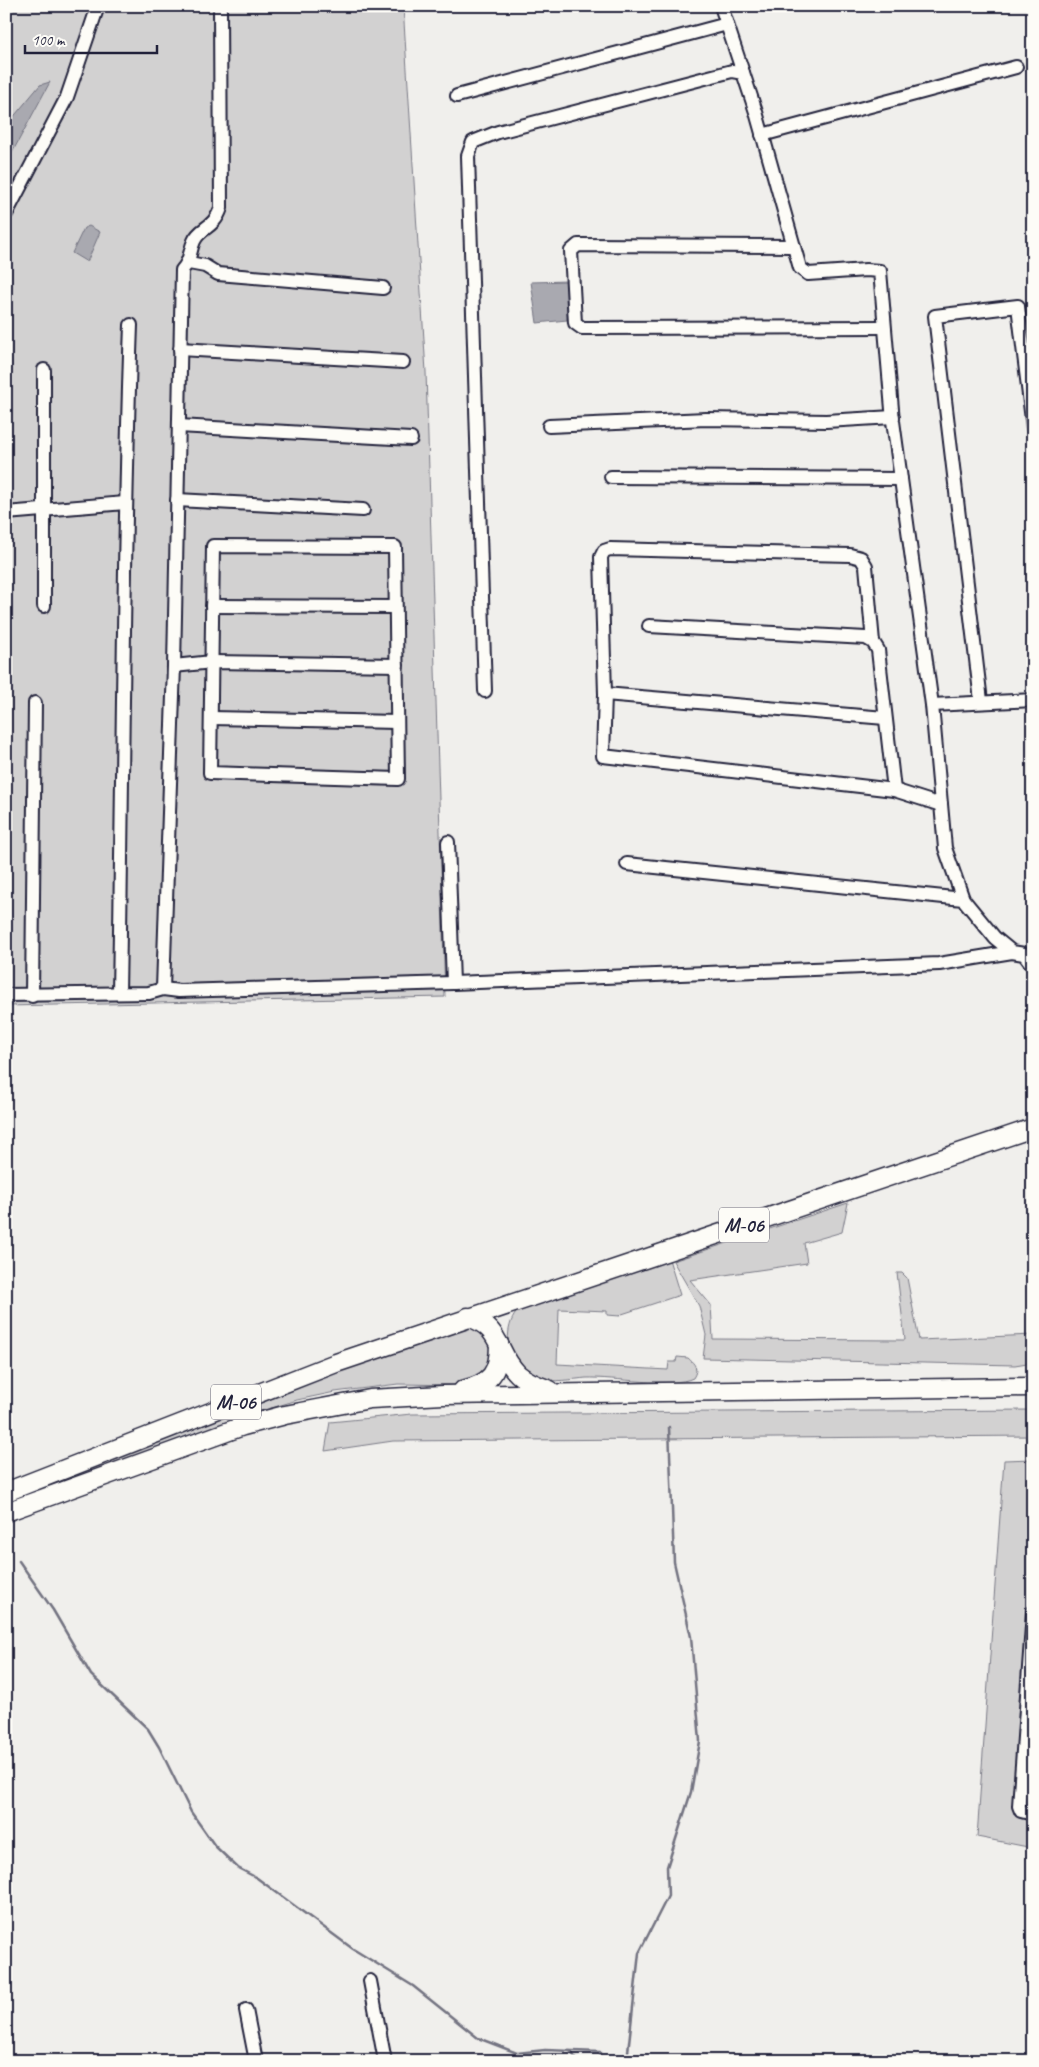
<svg xmlns="http://www.w3.org/2000/svg" width="1039" height="2067" viewBox="0 0 1039 2067" font-family="Caveat,sans-serif">
	<style>
		.green { fill: #d2d1d1; stroke: #7a7a86 }
		.water { fill: #a9a9b0; stroke: #737381 }
		.lines { fill: none; stroke-linecap: round; stroke-linejoin: round }
		.stream { stroke: #737381; stroke-width: 2.5 }
		.minor-casing { stroke: #22223b; stroke-width: 16 }
		.highway-casing { stroke: #22223b; stroke-width: 21 }
		.minor { stroke: #fdfcf7; stroke-width: 12 }
		.highway { stroke: #fdfcf7; stroke-width: 18 }
		.labels { text-anchor: middle; stroke-width: 4; stroke-linejoin: round; paint-order: stroke }
		.shield { fill: #fdfcf7; stroke: #646373; stroke-width: 1 }
		.shield-label { font-size: 20px; font-weight: bold; fill: #22223b }
	</style>
	<rect width="100%" height="100%" fill="#f0efec"/>
	<filter id="ink" filterUnits="userSpaceOnUse"><feTurbulence type="fractalNoise" baseFrequency=".02" numOctaves="2"/><feDisplacementMap in="SourceGraphic" scale="10" xChannelSelector="R" yChannelSelector="G"/><feConvolveMatrix kernelMatrix="1 2 1 2 8 2 1 2 1" color-interpolation-filters="sRGB"/></filter>
	<g filter="url(#ink)">
		<!-- green -->
		<g class="green">
			<path d="M 6,6 L 403,6 L 426,372 L 445,997 L 6,1006 Z"/>
			<path d="M 848,1203 L 842,1232 L 804,1243 L 807,1263 L 690,1280 L 711,1305 L 713,1339 L 905,1340 L 897,1273 L 902,1273 L 907,1278 L 919,1340 L 1033,1335 L 1033,1362 L 1015,1365 L 703,1358 L 706,1335 L 699,1306 L 673,1261 Z"/>
			<path d="M 668,1256 L 680,1295 L 622,1314 L 620,1316 L 607,1315 L 607,1311 L 559,1309 L 557,1364 L 668,1370 L 669,1362 L 676,1362 L 677,1357 L 688,1358 C 695,1364 699,1369 693,1378 C 673,1388 613,1377 586,1378 C 575,1379 550,1383 541,1379 C 534,1377 521,1371 518,1366 C 505,1349 505,1324 519,1309 Z"/>
			<path d="M 464,1327 C 479,1327 484,1334 493,1345 L 491,1371 L 466,1385 L 398,1384 L 335,1392 L 297,1400 L 240,1418 L 6,1503 L 6,1496 L 291,1388 Z"/>
			<path d="M 1033,1410 L 1033,1436 L 393,1441 L 325,1451 L 330,1422 L 412,1414 Z"/>
			<path d="M 1033,1459 L 1033,1848 L 977,1837 L 1004,1460 Z"/>
		</g>
		<!-- water -->
		<g class="water">
			<path d="M 50,82 L 6,164 L 6,126 L 40,85 Z"/>
			<path d="M 89,226 L 100,232 L 87,262 L 72,253 L 84,228 Z"/>
			<path d="M 568,281 L 567,320 L 537,323 L 531,282 Z"/>
		</g>
		<g class="lines">
			<!-- stream -->
			<g class="stream">
				<path d="M 19,1561 L 53,1610 L 91,1675 L 148,1729 L 159,1747 L 191,1812 L 215,1846 L 238,1868 L 257,1878 L 353,1949 L 413,1986 L 478,2038 L 517,2053 L 545,2050 L 600,2052 L 599,2061"/>
				<path d="M 570,2051 L 578,2061"/>
				<path d="M 627,2061 L 639,1953 L 668,1896 L 667,1867 L 691,1792 L 700,1741 L 691,1637 L 674,1562 L 669,1427"/>
			</g>
			<defs>
				<g id="minor">
					<path d="M 721,6 L 756,112 L 800,268 L 808,274 L 866,270 L 880,271 L 893,421 L 932,705 L 945,848 L 963,899 L 995,938 L 1012,952 L 1024,954 L 1033,966"/>
					<path d="M 457,96 L 727,24"/>
					<path d="M 762,135 L 1016,67"/>
					<path d="M 6,214 L 67,97 L 98,6"/>
					<path d="M 792,246 L 578,245 L 571,251 L 575,323 L 582,328 L 884,327"/>
					<path d="M 189,263 L 205,266 L 218,274 L 383,288"/>
					<path d="M 180,349 L 403,362"/>
					<path d="M 179,426 L 411,439"/>
					<path d="M 549,426 L 706,419 L 826,421 L 893,417"/>
					<path d="M 611,477 L 901,479"/>
					<path d="M 177,500 L 363,510"/>
					<path d="M 6,513 L 125,503"/>
					<path d="M 213,546 L 395,547 L 398,779 L 210,773 Z"/>
					<path d="M 44,606 L 44,370"/>
					<path d="M 212,606 L 395,607"/>
					<path d="M 649,626 L 866,638 L 873,642 L 878,650 L 894,790"/>
					<path d="M 873,642 L 866,566 L 861,558 L 850,555 L 610,549 L 604,551 L 601,557 L 605,694 L 603,756 L 894,790 L 941,805"/>
					<path d="M 174,666 L 212,662 L 397,665"/>
					<path d="M 485,691 L 468,156 L 473,142 L 498,132 L 732,71 L 743,73"/>
					<path d="M 605,694 L 885,718"/>
					<path d="M 981,701 L 935,316 L 1018,306 L 1033,428"/>
					<path d="M 932,705 L 1033,700"/>
					<path d="M 211,718 L 397,722"/>
					<path d="M 448,842 L 453,983"/>
					<path d="M 627,864 L 963,899"/>
					<path d="M 163,989 L 174,666 L 182,270 C 191,261 189,252 194,241 C 200,227 214,229 221,208 L 220,6"/>
					<path d="M 119,993 C 123,770 123,547 131,325"/>
					<path d="M 6,995 L 149,993 L 163,989 L 179,991 L 453,983 L 939,964 L 1012,952"/>
					<path d="M 32,996 L 35,703"/>
					<path d="M 1033,1612 L 1019,1806 L 1021,1811 L 1033,1814"/>
					<path d="M 370,1981 L 385,2061"/>
					<path d="M 246,2010 L 256,2061"/>
				</g>
				<g id="highway">
					<path d="M 468,1317 C 502,1327 496,1353 518,1374 C 527,1382 539,1386 550,1390"/>
					<path d="M 463,1390 C 491,1383 499,1373 499,1344"/>
					<path d="M 6,1492 L 336,1363 L 1033,1128"/>
					<path d="M 6,1512 L 243,1426 L 285,1415 L 370,1399 L 443,1395 L 1033,1387"/>
				</g>
			</defs>
			<!-- minor casing -->
			<use href="#minor" class="minor-casing"/>
			<!-- highway casing -->
			<use href="#highway" class="highway-casing"/>
			<!-- minor -->
			<use href="#minor" class="minor"/>
			<!-- highway -->
			<use href="#highway" class="highway"/>
		</g>
	</g>
	<g class="labels">
		<!-- shield labels -->
		<g class="shield">
			<rect x="719" y="1207.5" width="50" height="35" rx="4"/>
			<rect x="211" y="1384.5" width="50" height="35" rx="4"/>
		</g>
		<g class="shield-label">
			<text x="744" y="1232">М-06</text>
			<text x="236" y="1409">М-06</text>
		</g>
	</g>
	<!-- margin -->
	<rect width="1039" height="2067" fill="none" stroke="#fdfcf7" stroke-width="25"/>
	<rect x="12" y="12" width="1014" height="2042" fill="none" stroke="#22223b" stroke-width="2" filter="url(#ink)"/>
	<!-- scale -->
	<path d="M25 45v8h132v-8" fill="none" stroke="#22223b" stroke-width="2.5"/>
	<text x="32" y="45" font-size="15" fill="#22223b" stroke="#fdfcf7" stroke-width="4" paint-order="stroke">100 m</text>
</svg>
